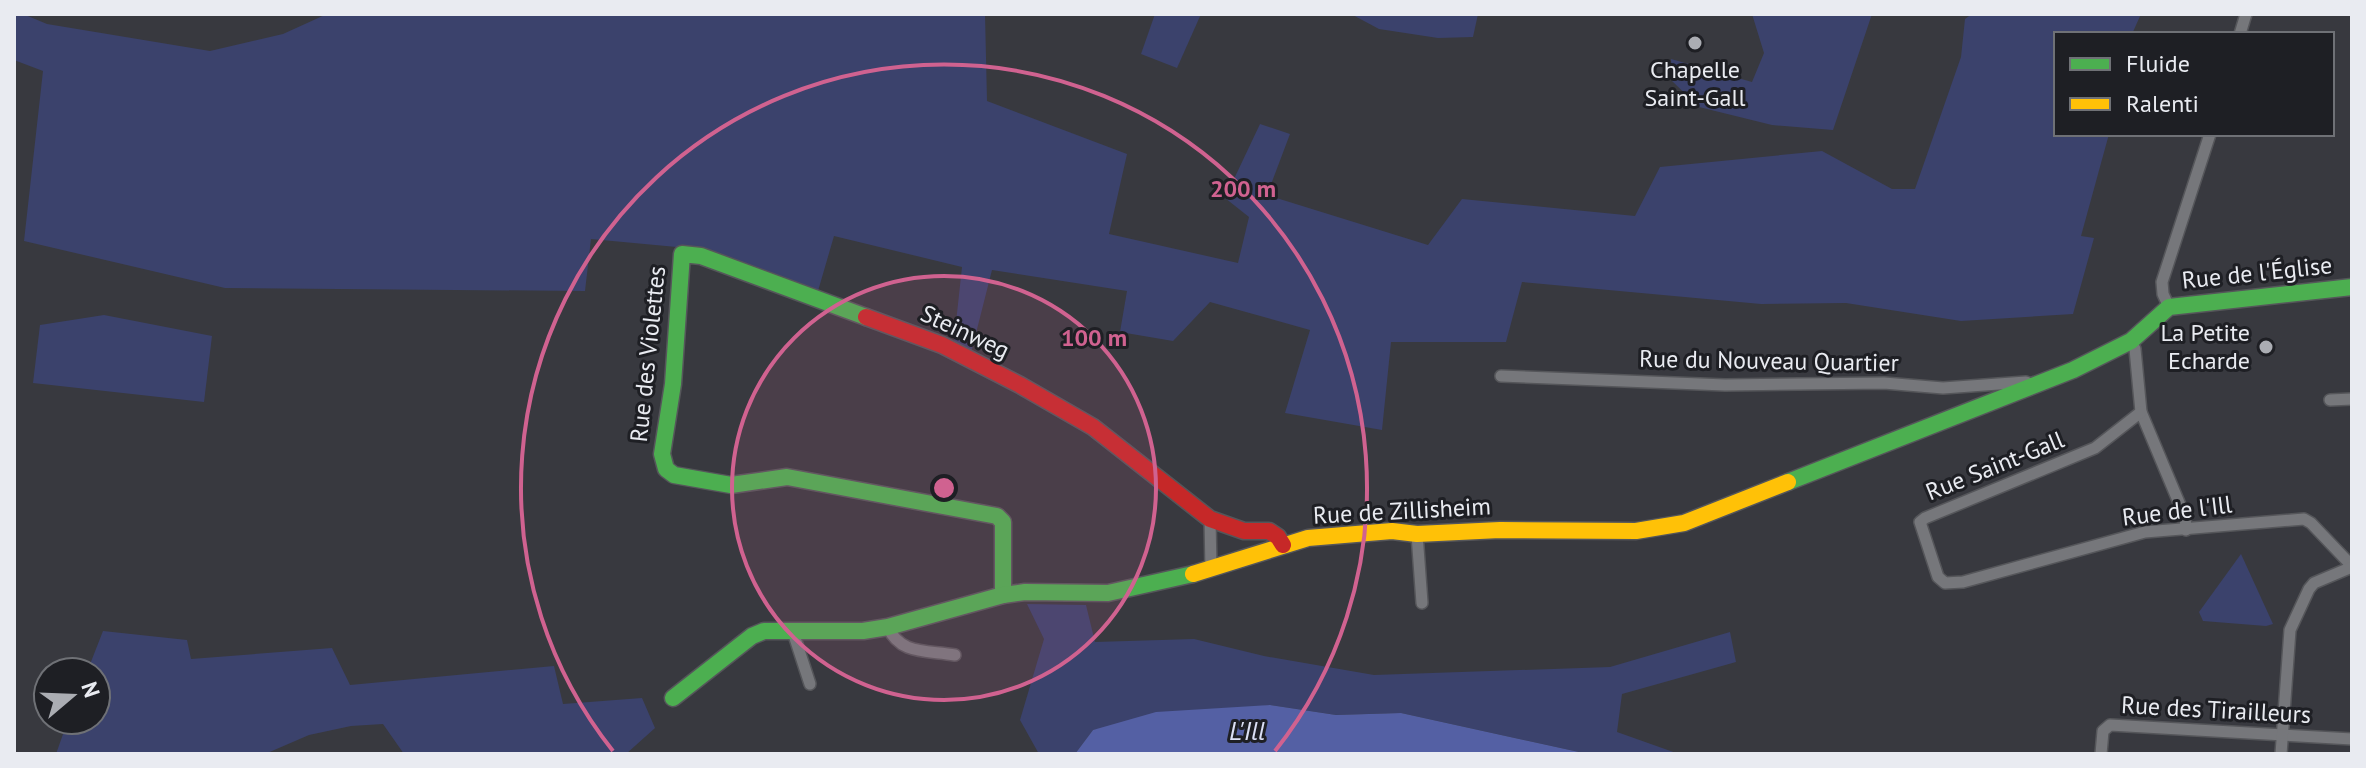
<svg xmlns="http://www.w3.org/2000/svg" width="2366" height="768" viewBox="0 0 2366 768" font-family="'PT Sans',sans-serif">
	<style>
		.green { fill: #3b426c }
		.water { fill: #5460a4 }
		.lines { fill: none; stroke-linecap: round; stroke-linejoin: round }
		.street-casing { stroke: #55565a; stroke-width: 14 }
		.fast-casing { stroke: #55565a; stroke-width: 19 }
		.slow-casing { stroke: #55565a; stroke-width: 19 }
		.jam-casing { stroke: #55565a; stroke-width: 19 }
		.street { stroke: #76777b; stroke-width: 11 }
		.fast { stroke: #4caf50; stroke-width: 16 }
		.slow { stroke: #ffc107; stroke-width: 16 }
		.jam { stroke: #c62828; stroke-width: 16 }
		.ring { fill: none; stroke: #d06290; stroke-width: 4 }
		.poi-dot { fill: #abadb3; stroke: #1e1f24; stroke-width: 3 }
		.labels { text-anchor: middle; stroke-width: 6; stroke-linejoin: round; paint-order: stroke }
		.poi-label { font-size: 24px; fill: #e9ebf1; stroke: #1e1f24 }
		.street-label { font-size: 24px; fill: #e9ebf1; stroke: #1e1f24 }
		.water-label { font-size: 26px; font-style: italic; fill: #dbe0f5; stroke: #1e1f24 }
		.centre { fill: #d06290; stroke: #1e1f24; stroke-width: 4 }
		.ring-label { font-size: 24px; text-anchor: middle; font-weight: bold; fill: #d06290; stroke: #1e1f24; stroke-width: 6; stroke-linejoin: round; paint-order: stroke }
	</style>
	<rect width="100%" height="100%" fill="#38393f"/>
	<!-- green -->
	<g class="green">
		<path d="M 14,14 L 23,14 L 47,24 L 210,51 L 283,34 L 327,14 L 985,14 L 987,101 L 1127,154 L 1109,234 L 1238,263 L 1249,217 L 1225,198 L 1260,124 L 1290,134 L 1267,195 L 1428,245 L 1462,199 L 1635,216 L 1660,167 L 1822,151 L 1892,189 L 1915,189 L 1961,57 L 1965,19 L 1972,14 L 2141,14 L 2132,34 L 2056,34 L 2056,134 L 2109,134 L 2081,236 L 2094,238 L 2073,314 L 1961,321 L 1846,303 L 1761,304 L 1522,282 L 1506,342 L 1391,342 L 1382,430 L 1285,413 L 1310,330 L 1210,302 L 1173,341 L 1120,332 L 1127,291 L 992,270 L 971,353 L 954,341 L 962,267 L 834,236 L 818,291 L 698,249 L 591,239 L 585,291 L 225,288 L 24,241 L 43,71 L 14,60 Z"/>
		<path d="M 1155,14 L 1201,14 L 1177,68 L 1141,54 Z"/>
		<path d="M 1351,14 L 1478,14 L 1473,37 L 1438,38 L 1379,29 Z"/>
		<path d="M 1752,14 L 1872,14 L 1833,130 L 1772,125 L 1699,107 L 1672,81 L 1671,59 L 1752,82 L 1764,53 Z"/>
		<path d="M 104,315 L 212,336 L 204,402 L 33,383 L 40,325 Z"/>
		<path d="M 2241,554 L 2273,624 L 2266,626 L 2203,621 L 2199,612 Z"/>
		<path d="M 1027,604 L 1086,605 L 1095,642 L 1194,639 L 1264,656 L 1374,675 L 1610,667 L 1730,632 L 1736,662 L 1622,694 L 1617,732 L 1679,754 L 1588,754 L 1401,713 L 1336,715 L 1270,705 L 1093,730 L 1075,754 L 1039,754 L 1020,720 L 1044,639 Z"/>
		<path d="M 103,631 L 187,640 L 191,659 L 332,648 L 350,685 L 554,666 L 563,704 L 642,698 L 655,728 L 626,754 L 404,754 L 383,724 L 351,726 L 309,735 L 265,754 L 56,754 L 68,720 L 96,720 L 96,672 L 87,672 Z"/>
	</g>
	<!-- water -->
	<path class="water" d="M 1270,705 L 1336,715 L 1401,713 L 1588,754 L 1075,754 L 1093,730 L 1156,712 Z"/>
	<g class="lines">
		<defs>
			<g id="street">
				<path d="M 2240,34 L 2246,14"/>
				<path d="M 2169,307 L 2163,294 L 2162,282 L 2210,134"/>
				<path d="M 2131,341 L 2135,349 L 2141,412 L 2185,517 L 2186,530"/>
				<path d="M 1501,376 L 1725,385 L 1884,383 L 1943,388 L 2026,382 L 2034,386"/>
				<path d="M 2330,400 L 2352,399"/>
				<path d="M 2141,412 L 2095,448 L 1925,518 L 1920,522 L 1938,577 L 1945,583 L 1963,582 L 2145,532 L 2304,519 L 2311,523 L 2352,566"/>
				<path d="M 1210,519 L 1211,570"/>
				<path d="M 1417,534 L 1422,603"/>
				<path d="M 888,627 C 900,655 927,650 955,655"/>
				<path d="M 793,632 L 810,684"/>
				<path d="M 2101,754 L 2103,731 L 2110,725 L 2352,739"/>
				<path d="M 2281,754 L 2290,630 L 2309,589 L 2314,583 L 2352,567"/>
			</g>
			<g id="fast">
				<path d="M 866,317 L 701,256 L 682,254 L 673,384 L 662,454 L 666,469 L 674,475 L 731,485 L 787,477 L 997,516 L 1003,522 L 1003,595"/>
				<path d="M 1788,482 L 2073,370 L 2131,341 L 2169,307 L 2352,287"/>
				<path d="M 673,698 L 752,636 L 764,631 L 863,631 L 888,627 L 1003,595 L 1025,592 L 1108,593 L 1193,574"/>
			</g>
			<path id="slow" d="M 1193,574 L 1308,538 L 1392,531 L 1417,534 L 1500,530 L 1636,531 L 1684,523 L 1788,482"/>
			<path id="jam" d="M 866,317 L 942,345 L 1020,385 L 1093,427 L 1210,519 L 1244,531 L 1269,531 L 1278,537 L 1283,545"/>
		</defs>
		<!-- street casing -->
		<use href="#street" class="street-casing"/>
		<!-- fast casing -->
		<use href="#fast" class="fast-casing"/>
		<!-- slow casing -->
		<use href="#slow" class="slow-casing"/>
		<!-- jam casing -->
		<use href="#jam" class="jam-casing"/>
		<!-- street -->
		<use href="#street" class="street"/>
		<!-- fast -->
		<use href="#fast" class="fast"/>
		<!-- slow -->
		<use href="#slow" class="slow"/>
		<!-- jam -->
		<use href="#jam" class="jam"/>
	</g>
	<!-- distance rings -->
	<circle cx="944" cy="488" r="212" fill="#d06290" fill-opacity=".12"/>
	<g class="ring">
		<circle cx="944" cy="488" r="212"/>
		<path d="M613 751A423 423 0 1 1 1275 751"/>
	</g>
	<!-- markers -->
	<g class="poi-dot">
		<circle cx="1695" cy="43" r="8"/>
		<circle cx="2266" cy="347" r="8"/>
	</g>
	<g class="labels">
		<!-- poi labels -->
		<g class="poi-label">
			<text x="1695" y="78">Chapelle<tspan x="1695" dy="28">Saint-Gall</tspan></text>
			<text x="2250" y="341" text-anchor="end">La Petite<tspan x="2250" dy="28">Echarde</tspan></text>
		</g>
		<!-- street labels -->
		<g class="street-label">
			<text transform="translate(2257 273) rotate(-6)" y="8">Rue de l'Église</text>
			<text transform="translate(965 332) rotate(25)" y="8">Steinweg</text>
			<text transform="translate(648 354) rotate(-84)" y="8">Rue des Violettes</text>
			<text transform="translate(1769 361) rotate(1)" y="8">Rue du Nouveau Quartier</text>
			<text transform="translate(1995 466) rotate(-22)" y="8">Rue Saint-Gall</text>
			<text transform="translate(1402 511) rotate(-3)" y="8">Rue de Zillisheim</text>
			<text transform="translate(2177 511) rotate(-7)" y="8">Rue de l'Ill</text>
			<text transform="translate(2216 710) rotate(3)" y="8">Rue des Tirailleurs</text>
		</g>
		<!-- water labels -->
		<g class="water-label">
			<text x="1247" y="740">L'Ill</text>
		</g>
	</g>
	<circle cx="944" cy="488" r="12" class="centre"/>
	<g class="ring-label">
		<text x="1243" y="197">200 m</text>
		<text x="1094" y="346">100 m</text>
	</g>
	<!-- border -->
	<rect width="2366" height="768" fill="none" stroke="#e9ebf1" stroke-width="32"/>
	<!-- legend -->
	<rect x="2054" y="32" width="280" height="104" fill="#1e1f24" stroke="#6f7176" stroke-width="2"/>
	<rect x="2070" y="58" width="40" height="12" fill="#4caf50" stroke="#6f7176" stroke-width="2"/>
	<text x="2126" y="72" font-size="24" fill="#e9ebf1">Fluide</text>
	<rect x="2070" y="98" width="40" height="12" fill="#ffc107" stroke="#6f7176" stroke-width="2"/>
	<text x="2126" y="112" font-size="24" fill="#e9ebf1">Ralenti</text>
	<!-- north arrow -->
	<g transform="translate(72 696) rotate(71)"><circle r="38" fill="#1e1f24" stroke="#6f7176" stroke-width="2"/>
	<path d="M0-6L14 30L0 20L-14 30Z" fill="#abadb3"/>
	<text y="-12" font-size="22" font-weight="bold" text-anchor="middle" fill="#e9ebf1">N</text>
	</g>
</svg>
